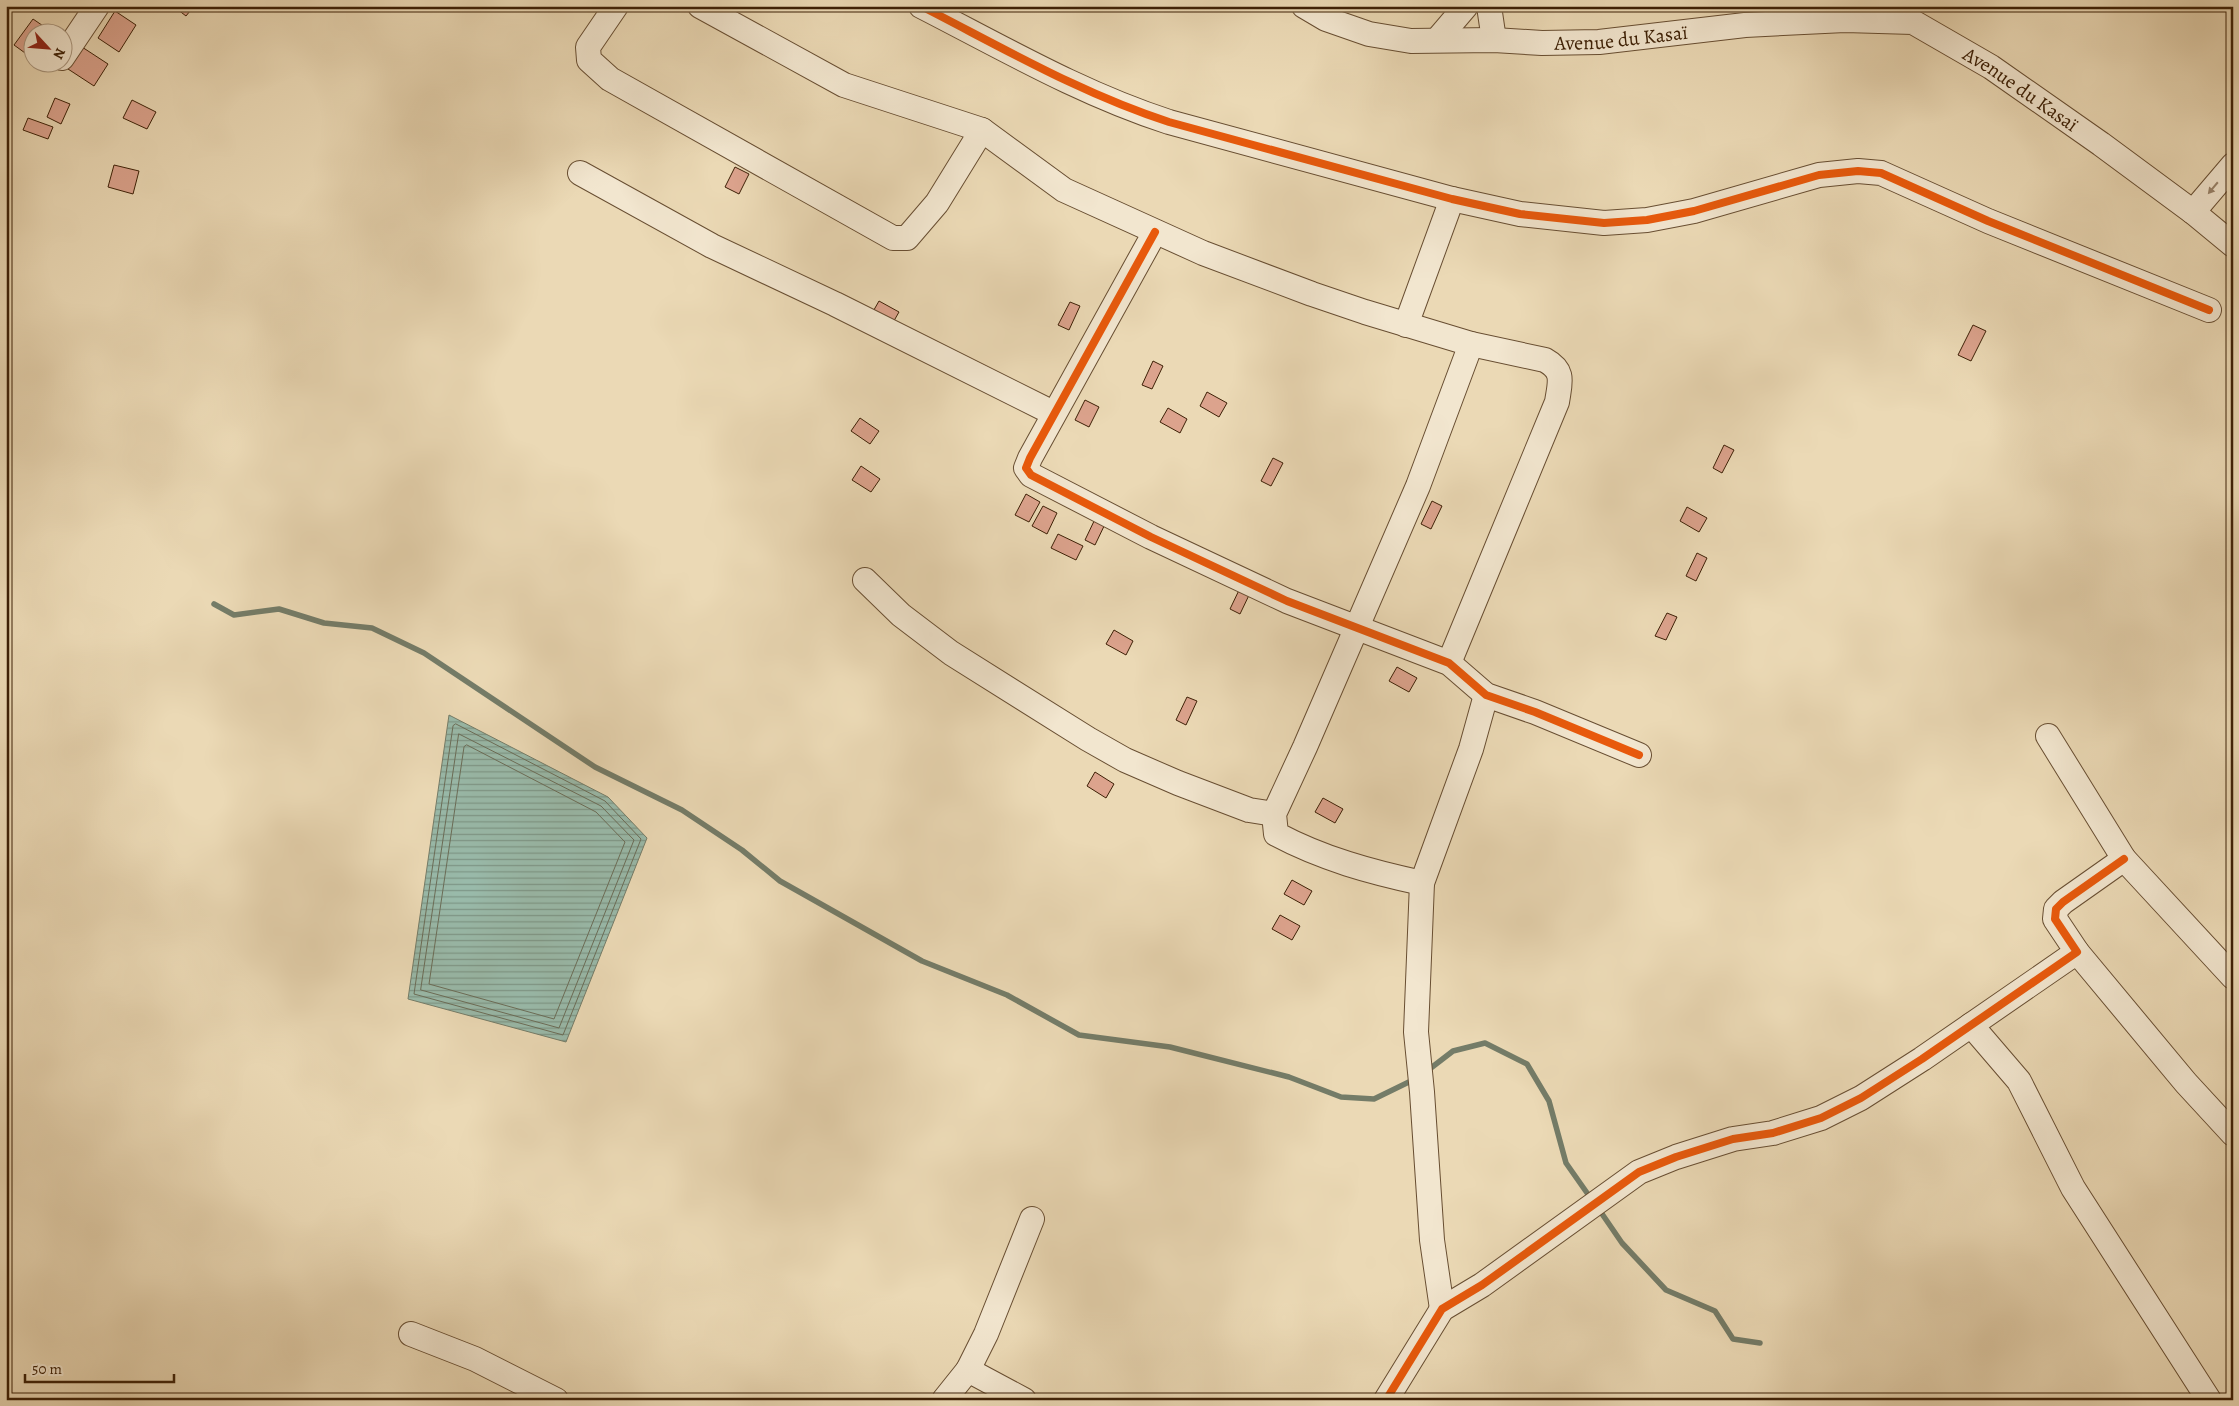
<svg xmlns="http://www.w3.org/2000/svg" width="2239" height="1406" viewBox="0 0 2239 1406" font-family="Alegreya,serif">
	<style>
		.water { fill: url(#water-rules); stroke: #747c68 }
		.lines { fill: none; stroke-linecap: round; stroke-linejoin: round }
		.shore { stroke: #6b6d58; stroke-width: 1 }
		.stream { stroke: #747c68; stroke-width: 5.5 }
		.building { fill: #dca38d; stroke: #3d2006 }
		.minor-casing { stroke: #684e32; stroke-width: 26 }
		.minor { stroke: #f2e6cf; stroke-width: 24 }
		.cycleway-casing { stroke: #f2e6cf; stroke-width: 11 }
		.cycleway { stroke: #e8590c; stroke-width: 8 }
		.oneway { fill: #98836a }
		.labels { text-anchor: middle; stroke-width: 5; stroke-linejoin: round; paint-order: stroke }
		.street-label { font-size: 20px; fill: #3d2006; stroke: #f2e6cf }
	</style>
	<defs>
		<pattern id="water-rules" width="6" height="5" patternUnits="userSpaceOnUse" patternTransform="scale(1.25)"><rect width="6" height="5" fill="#99baaa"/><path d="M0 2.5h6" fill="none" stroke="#7e9788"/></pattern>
	</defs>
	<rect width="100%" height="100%" fill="#ebd9b5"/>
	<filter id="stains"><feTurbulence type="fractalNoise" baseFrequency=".004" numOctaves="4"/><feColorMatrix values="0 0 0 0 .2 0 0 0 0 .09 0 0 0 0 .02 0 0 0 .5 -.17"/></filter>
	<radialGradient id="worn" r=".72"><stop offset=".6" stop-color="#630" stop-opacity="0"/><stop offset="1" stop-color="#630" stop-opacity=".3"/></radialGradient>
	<!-- water -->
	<path class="water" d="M 449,715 L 608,797 L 647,838 L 566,1042 L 408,999 Z"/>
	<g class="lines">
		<!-- shore -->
		<g class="shore">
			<path d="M 456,724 L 605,801 L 641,839 L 563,1035 L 414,994 L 453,726 Z"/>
			<path d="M 459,734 L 601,806 L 634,840 L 559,1028 L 421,990 Z"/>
			<path d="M 467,745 L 596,812 L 625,842 L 554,1019 L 429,984 L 464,747 Z"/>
		</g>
		<!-- stream -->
		<g class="stream">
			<path d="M 214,604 L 234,615 L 279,609 L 324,623 L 372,628 L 424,653 L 595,767 L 682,810 L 742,850 L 780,881 L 922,961 L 1007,995 L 1079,1035 L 1170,1047 L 1289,1077 L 1341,1097 L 1374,1099 L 1415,1079"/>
			<path d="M 1427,1071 L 1453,1051 L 1485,1043 L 1527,1064 L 1549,1101 L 1566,1163 L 1592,1200"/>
			<path d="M 1598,1208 L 1622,1243 L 1666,1290 L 1715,1311 L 1733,1339 L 1760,1343"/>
		</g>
	</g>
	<!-- building -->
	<g class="building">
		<path d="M 173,6 L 194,6 L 186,16 Z"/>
		<path d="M 115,11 L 136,25 L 119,52 L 98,38 Z"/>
		<path d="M 33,19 L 52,32 L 32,32 L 32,58 L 14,45 Z"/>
		<path d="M 82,47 L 108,64 L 94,86 L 68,69 Z"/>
		<path d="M 55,98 L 70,104 L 61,124 L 47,117 Z"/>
		<path d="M 132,100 L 156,112 L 147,129 L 123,118 Z"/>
		<path d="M 28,118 L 53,127 L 48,139 L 23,130 Z"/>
		<path d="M 114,165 L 139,171 L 133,194 L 108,187 Z"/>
		<path d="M 735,167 L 749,174 L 739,194 L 725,187 Z"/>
		<path d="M 879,301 L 899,312 L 891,326 L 871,315 Z"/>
		<path d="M 1070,302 L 1080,306 L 1069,330 L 1058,325 Z"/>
		<path d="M 1973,325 L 1986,331 L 1971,361 L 1958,355 Z"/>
		<path d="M 1153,361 L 1163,366 L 1152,389 L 1142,385 Z"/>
		<path d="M 1207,392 L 1227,403 L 1219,417 L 1200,406 Z"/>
		<path d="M 1085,400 L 1099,407 L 1089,427 L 1075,420 Z"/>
		<path d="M 1168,408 L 1187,419 L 1180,433 L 1160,422 Z"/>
		<path d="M 860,418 L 879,431 L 870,444 L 851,431 Z"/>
		<path d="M 1724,445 L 1734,450 L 1722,473 L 1713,468 Z"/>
		<path d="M 1273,458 L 1283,463 L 1271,486 L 1261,481 Z"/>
		<path d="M 861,466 L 880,479 L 871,492 L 852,480 Z"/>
		<path d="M 1026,494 L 1040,502 L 1029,522 L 1015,515 Z"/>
		<path d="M 1432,501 L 1442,506 L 1431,529 L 1421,524 Z"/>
		<path d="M 1043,506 L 1057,513 L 1047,534 L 1032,526 Z"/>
		<path d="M 1687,507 L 1707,518 L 1699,532 L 1680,521 Z"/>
		<path d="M 1096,517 L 1106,522 L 1095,545 L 1085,540 Z"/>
		<path d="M 1058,534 L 1083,546 L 1076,560 L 1051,548 Z"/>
		<path d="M 1697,553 L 1707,558 L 1696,581 L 1686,576 Z"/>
		<path d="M 1241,586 L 1251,591 L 1240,614 L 1230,609 Z"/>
		<path d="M 1667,613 L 1677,617 L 1666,640 L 1655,636 Z"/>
		<path d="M 1114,630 L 1133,641 L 1126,655 L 1106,644 Z"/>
		<path d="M 1397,667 L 1417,678 L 1409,692 L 1389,681 Z"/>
		<path d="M 1187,697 L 1197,701 L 1186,725 L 1176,720 Z"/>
		<path d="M 1095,772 L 1114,784 L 1106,798 L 1087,786 Z"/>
		<path d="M 1323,798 L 1343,809 L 1335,823 L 1315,812 Z"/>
		<path d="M 1292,880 L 1312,891 L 1304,905 L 1284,894 Z"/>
		<path d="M 1280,915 L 1300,926 L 1292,940 L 1272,929 Z"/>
	</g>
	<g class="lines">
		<defs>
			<g id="minor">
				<path d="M 616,6 L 588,47 L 589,60 L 610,79 L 893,238 L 907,238 L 937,203 L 982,130"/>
				<path d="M 700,6 L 844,85 L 982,130 L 1064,190 L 1203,253 L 1312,294 L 1365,312 L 1471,344 L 1545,360 C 1565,371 1560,382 1557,402 L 1449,663"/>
				<path d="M 921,6 C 1003,48 1082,94 1169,122 L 1452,199 L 1520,214 L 1604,223 L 1647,220 L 1694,211 L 1819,175 L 1858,171 L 1881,173 L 1988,221 L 2209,310"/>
				<path id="s1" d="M 1304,6 L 1326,19 L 1369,34 L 1411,41 L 1494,40 L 1542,43 L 1599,42 L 1745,25 L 1845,20 L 1913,22 L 1991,67 L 2101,144 L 2193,212 L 2233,245"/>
				<path d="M 1489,6 L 1494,40"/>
				<path d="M 1437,40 L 1466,6"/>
				<path d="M 62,58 L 97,6"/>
				<path d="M 580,173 L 712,246 L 835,304 L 1053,413"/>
				<path d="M 2193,212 L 2233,165"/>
				<path d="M 1155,232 L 1030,458 L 1026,468 L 1031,475 L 1151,537 L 1287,601 L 1449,663 L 1486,695 L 1535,712 L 1639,755"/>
				<path d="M 1406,325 L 1452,199"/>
				<path d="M 865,580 L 901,615 L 951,653 L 1088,739 L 1125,760 L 1178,783 L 1249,810 L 1274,814"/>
				<path d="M 2048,736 L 2124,859 L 2233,977"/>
				<path d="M 1422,883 C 1371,872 1323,859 1276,834 L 1274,814 L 1305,747 L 1418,486 L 1471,344"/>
				<path d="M 2077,952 L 2186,1083 L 2233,1134"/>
				<path d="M 1971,1025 L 2019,1081 L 2073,1188 L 2209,1400"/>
				<path d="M 1442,1309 L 1432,1240 L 1422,1092 L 1416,1032 L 1422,883 L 1471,749 L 1486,695"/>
				<path d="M 411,1334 L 475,1359 L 556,1400"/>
				<path d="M 968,1370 L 1024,1400"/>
				<path d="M 944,1400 L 968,1370 L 986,1334 L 1032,1219"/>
				<path d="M 1386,1400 L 1442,1309 L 1482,1285 L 1639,1172 L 1676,1157 L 1733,1139 L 1773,1133 L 1821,1118 L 1861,1098 L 1922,1059 L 2077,952 L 2055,919 L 2056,909 L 2063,902 L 2124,859"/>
			</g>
		</defs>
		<!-- minor casing -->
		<use href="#minor" class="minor-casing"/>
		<!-- minor -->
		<use href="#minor" class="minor"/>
		<defs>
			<g id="cycleway">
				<path d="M 921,6 C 1003,48 1082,94 1169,122 L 1452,199 L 1520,214 L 1604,223 L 1647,220 L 1694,211 L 1819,175 L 1858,171 L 1881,173 L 1988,221 L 2209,310"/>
				<path d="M 1155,232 L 1030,458 L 1026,468 L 1031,475 L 1151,537 L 1287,601 L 1449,663 L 1486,695 L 1535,712 L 1639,755"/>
				<path d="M 1386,1400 L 1442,1309 L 1482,1285 L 1639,1172 L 1676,1157 L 1733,1139 L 1773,1133 L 1821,1118 L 1861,1098 L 1922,1059 L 2077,952 L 2055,919 L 2056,909 L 2063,902 L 2124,859"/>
			</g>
		</defs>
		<!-- cycleway casing -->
		<use href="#cycleway" class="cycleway-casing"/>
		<!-- cycleway -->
		<use href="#cycleway" class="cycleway"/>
	</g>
	<!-- one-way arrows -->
	<defs><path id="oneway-solid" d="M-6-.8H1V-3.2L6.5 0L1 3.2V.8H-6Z" transform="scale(1.25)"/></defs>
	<use class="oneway" href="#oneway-solid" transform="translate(2213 188) rotate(130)"/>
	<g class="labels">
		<!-- street labels -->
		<g class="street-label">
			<text dy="7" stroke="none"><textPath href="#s1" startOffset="324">Avenue du Kasaï</textPath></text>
			<text dy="7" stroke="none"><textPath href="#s1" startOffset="744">Avenue du Kasaï</textPath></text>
		</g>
	</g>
	<!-- margin -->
	<rect width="2239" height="1406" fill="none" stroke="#ebd9b5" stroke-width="25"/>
	<rect x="8" y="8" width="2224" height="1391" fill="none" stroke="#3d2006" stroke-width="2.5"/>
	<rect x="12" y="12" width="2214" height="1381" fill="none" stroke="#3d2006"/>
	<!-- north arrow -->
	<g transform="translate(48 48) rotate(116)"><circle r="24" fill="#f2e6cf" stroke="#aa977f"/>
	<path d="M0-4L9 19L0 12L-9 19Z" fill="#8f2418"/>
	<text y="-8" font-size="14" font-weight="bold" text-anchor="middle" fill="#3d2006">N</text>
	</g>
	<!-- scale -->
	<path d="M25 1374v8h149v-8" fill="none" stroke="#3d2006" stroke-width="2.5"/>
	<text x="32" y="1374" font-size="15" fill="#3d2006" stroke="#f2e6cf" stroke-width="4" paint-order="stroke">50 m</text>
	<rect width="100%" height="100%" filter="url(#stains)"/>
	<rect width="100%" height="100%" fill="url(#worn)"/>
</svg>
